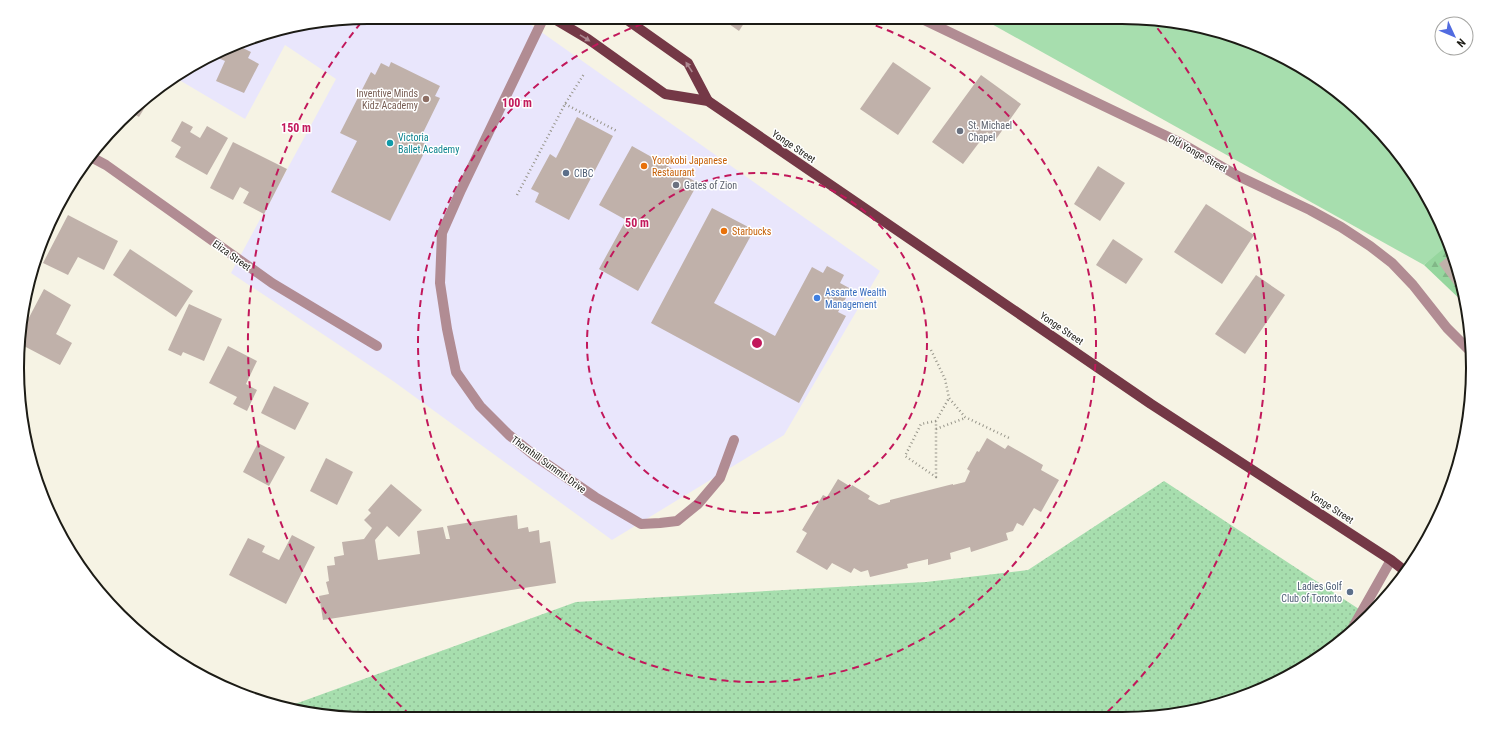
<svg xmlns="http://www.w3.org/2000/svg" width="1490" height="736" viewBox="0 0 1490 736" font-family="'Roboto Condensed',sans-serif">
	<style>
		.commercial { fill: #e9e6fc }
		.grass { fill: url(#grass-dots) }
		.forest { fill: url(#forest-firs) }
		.park { fill: #a7deae }
		.building { fill: #c0b1aa }
		.lines { fill: none; stroke-linecap: round; stroke-linejoin: round }
		.path { stroke: #969489; stroke-width: 2.5; stroke-dasharray: 1 3; stroke-linecap: butt }
		.service { stroke: #b18c93; stroke-width: 10 }
		.minor { stroke: #b18c93; stroke-width: 10 }
		.primary { stroke: #743846; stroke-width: 10 }
		.oneway { fill: #ac8890 }
		.ring { fill: none; stroke: #c2185b; stroke-width: 2; stroke-dasharray: 7 5 }
		.education-dot { fill: #8d6e63; stroke: #fff; stroke-width: 1.5 }
		.worship-dot { fill: #6b7280; stroke: #fff; stroke-width: 1.5 }
		.culture-dot { fill: #0f9aa8; stroke: #fff; stroke-width: 1.5 }
		.food-dot { fill: #e8710a; stroke: #fff; stroke-width: 1.5 }
		.service-dot { fill: #5c6f8a; stroke: #fff; stroke-width: 1.5 }
		.shop-dot { fill: #3f7fe0; stroke: #fff; stroke-width: 1.5 }
		.labels { text-anchor: middle; stroke-width: 3; stroke-linejoin: round; paint-order: stroke }
		.education-label { font-size: 10px; fill: #785e54; stroke: #fff; text-anchor: end }
		.worship-label { font-size: 10px; fill: #5b616d; stroke: #fff; text-anchor: start }
		.culture-label { font-size: 10px; fill: #0d838f; stroke: #fff; text-anchor: start }
		.street-label { font-size: 10px; fill: #1c1b15; stroke: #fff }
		.food-label { font-size: 10px; fill: #c56008; stroke: #fff; text-anchor: start }
		.service-label { font-size: 10px; fill: #4e5e75; stroke: #fff; text-anchor: start }
		.shop-label { font-size: 10px; fill: #366cbe; stroke: #fff; text-anchor: start }
		.rim { fill: none; stroke: #1c1b15; stroke-width: 2 }
		.centre { fill: #c2185b; stroke: #fff; stroke-width: 2 }
		.ring-label { font-size: 12px; text-anchor: middle; font-weight: bold; fill: #c2185b; stroke: #fff; stroke-width: 3; stroke-linejoin: round; paint-order: stroke }
	</style>
	<defs>
		<pattern id="grass-dots" width="8" height="8" patternUnits="userSpaceOnUse"><rect width="8" height="8" fill="#a7deae"/><path d="M2 2h.1M6 6h.1" fill="none" stroke="#8fbe95" stroke-width="1.8" stroke-linecap="round"/></pattern>
		<pattern id="forest-firs" width="22" height="20" patternUnits="userSpaceOnUse"><rect width="22" height="20" fill="#96d69e"/><path d="M5 1l3.5 6h-7zM16 11l3.5 6h-7z" fill="#81b787"/></pattern>
	</defs>
	<rect width="100%" height="100%" fill="#f6f3e4"/>
	<!-- commercial -->
	<path class="commercial" d="M 368,17 L 520,17 L 880,271 L 784,435 L 612,540 L 393,381 L 231,273 L 336,79 L 285,45 L 245,119 L 176,78 L 255,36 Z"/>
	<!-- grass -->
	<path class="grass" d="M 1164,481 L 1368,615 L 1317,660 L 1256,692 L 1168,716 L 345,718 L 284,708 L 576,602 L 926,582 L 1028,570 Z"/>
	<!-- forest -->
	<path class="forest" d="M 1448,242 L 1454,255 L 1466,305 L 1424,265 Z"/>
	<!-- park -->
	<path class="park" d="M 981,18 L 1145,18 L 1213,29 L 1277,53 L 1335,89 L 1386,136 L 1426,192 L 1449,244 L 1424,265 Z"/>
	<!-- building -->
	<g class="building">
		<path d="M 719,17 L 748,17 L 739,31 Z"/>
		<path d="M 237,45 L 251,52 L 248,58 L 259,64 L 244,93 L 216,81 L 225,61 L 216,57 Z"/>
		<path d="M 391,62 L 440,86 L 435,96 L 440,98 L 419,141 L 428,145 L 390,221 L 331,192 L 357,141 L 340,133 L 371,72 L 375,75 L 381,63 L 389,67 Z"/>
		<path d="M 893,62 L 931,88 L 898,135 L 860,109 Z"/>
		<path d="M 981,75 L 1021,104 L 996,139 L 987,132 L 963,164 L 932,142 Z"/>
		<path d="M 156,89 L 139,117 L 132,113 L 154,90 Z"/>
		<path d="M 577,117 L 613,136 L 569,220 L 535,202 L 539,193 L 531,189 L 550,154 L 556,158 Z"/>
		<path d="M 182,121 L 193,127 L 190,132 L 200,138 L 207,126 L 228,138 L 207,175 L 175,157 L 181,147 L 171,141 Z"/>
		<path d="M 233,142 L 287,169 L 264,214 L 243,203 L 249,192 L 240,187 L 233,200 L 210,188 Z"/>
		<path d="M 632,146 L 698,183 L 638,291 L 599,269 L 626,220 L 599,205 Z"/>
		<path d="M 1098,166 L 1125,183 L 1100,221 L 1074,204 Z"/>
		<path d="M 1206,204 L 1254,235 L 1222,284 L 1174,252 Z"/>
		<path d="M 712,208 L 754,230 L 714,303 L 775,336 L 812,267 L 823,273 L 827,266 L 844,275 L 840,283 L 851,289 L 838,312 L 846,316 L 799,403 L 651,323 Z"/>
		<path d="M 68,215 L 118,241 L 104,270 L 78,257 L 68,275 L 43,263 Z"/>
		<path d="M 1113,239 L 1143,259 L 1126,284 L 1096,265 Z"/>
		<path d="M 130,249 L 193,291 L 176,317 L 113,275 Z"/>
		<path d="M 1453,252 L 1461,283 L 1456,287 L 1439,264 Z"/>
		<path d="M 1256,275 L 1285,295 L 1245,354 L 1215,334 Z"/>
		<path d="M 44,289 L 71,305 L 56,334 L 72,343 L 60,365 L 22,345 L 23,329 Z"/>
		<path d="M 189,304 L 222,319 L 204,361 L 183,352 L 181,356 L 168,350 Z"/>
		<path d="M 228,346 L 257,361 L 246,384 L 257,390 L 247,411 L 233,404 L 237,397 L 209,383 Z"/>
		<path d="M 274,386 L 309,403 L 295,430 L 261,413 Z"/>
		<path d="M 987,438 L 1005,449 L 1008,445 L 1043,465 L 1041,470 L 1059,480 L 1041,512 L 1034,508 L 1023,526 L 1017,523 L 1013,531 L 1006,533 L 1008,540 L 971,552 L 970,547 L 950,553 L 951,559 L 928,565 L 928,559 L 907,564 L 908,568 L 870,577 L 868,570 L 861,572 L 854,568 L 851,573 L 832,563 L 827,570 L 796,552 L 807,533 L 802,530 L 823,495 L 827,497 L 838,479 L 851,487 L 852,485 L 870,496 L 868,499 L 879,505 L 890,502 L 890,500 L 953,484 L 953,485 L 965,482 L 970,471 L 967,469 L 977,451 L 979,452 Z"/>
		<path d="M 258,443 L 285,457 L 269,486 L 243,472 Z"/>
		<path d="M 326,458 L 353,472 L 337,505 L 310,491 Z"/>
		<path d="M 391,484 L 422,510 L 399,537 L 387,526 L 375,540 L 378,560 L 420,554 L 417,531 L 443,527 L 446,539 L 450,539 L 447,526 L 517,515 L 518,529 L 528,527 L 529,532 L 539,530 L 540,543 L 550,541 L 556,583 L 323,620 L 319,596 L 329,594 L 326,582 L 329,581 L 327,566 L 335,565 L 334,557 L 344,555 L 342,542 L 364,539 L 372,528 L 364,520 L 371,513 L 368,510 Z"/>
		<path d="M 292,535 L 315,547 L 286,604 L 229,575 L 248,538 L 265,546 L 262,552 L 279,560 Z"/>
	</g>
	<g class="lines">
		<!-- path -->
		<g class="path">
			<path d="M 565,104 L 617,131"/>
			<path d="M 517,195 L 565,104 L 584,74"/>
			<path d="M 931,350 L 945,379 L 949,398 L 965,417 L 1009,438"/>
			<path d="M 936,421 L 921,424 L 905,456 L 936,477 L 936,421 L 949,398"/>
			<path d="M 936,429 L 965,418"/>
		</g>
		<!-- service -->
		<path class="service" d="M 1352,629 L 1391,560"/>
		<!-- minor -->
		<g class="minor">
			<path d="M 544,17 L 461,190 L 442,233 L 440,283 L 447,329 L 456,372 L 480,406 L 509,435 L 535,456 L 595,497 L 641,524 L 660,523 L 677,521 L 698,504 L 720,478 L 734,440"/>
			<path d="M 920,18 L 1181,143 L 1238,176 L 1310,210 L 1341,227 L 1370,246 L 1392,263 L 1413,285 L 1447,328 L 1471,352"/>
			<path d="M 91,157 L 106,165 L 272,283 L 377,346"/>
		</g>
		<!-- primary -->
		<g class="primary">
			<path d="M 551,17 L 588,39 L 665,94 L 708,101 L 1151,404 L 1391,560 L 1405,571"/>
			<path d="M 623,17 L 688,63 L 708,101"/>
		</g>
	</g>
	<!-- one-way arrows -->
	<defs><path id="oneway-solid" d="M-6-.8H1V-3.2L6.5 0L1 3.2V.8H-6Z"/></defs>
	<g class="oneway">
		<use href="#oneway-solid" transform="translate(585 38) rotate(32)"/>
		<use href="#oneway-solid" transform="translate(689 67) rotate(-123)"/>
	</g>
	<!-- distance rings -->
	<g class="ring">
		<circle cx="757" cy="343" r="170"/>
		<path d="M853 18A339 339 0 1 1 661 18"/>
		<path d="M410 715A509 509 0 0 1 364 19M1150 19A509 509 0 0 1 1104 715"/>
	</g>
	<!-- markers -->
	<circle class="education-dot" cx="426" cy="99" r="4"/>
	<g class="worship-dot">
		<circle cx="960" cy="131" r="4"/>
		<circle cx="676" cy="185" r="4"/>
	</g>
	<circle class="culture-dot" cx="390" cy="143" r="4"/>
	<g class="food-dot">
		<circle cx="644" cy="166" r="4"/>
		<circle cx="724" cy="231" r="4"/>
	</g>
	<g class="service-dot">
		<circle cx="566" cy="173" r="4"/>
		<circle cx="1350" cy="592" r="4"/>
	</g>
	<circle class="shop-dot" cx="817" cy="298" r="4"/>
	<g class="labels">
		<!-- education labels -->
		<g class="education-label">
			<text x="418" y="97">Inventive Minds<tspan x="418" dy="12">Kidz Academy</tspan></text>
		</g>
		<!-- worship labels -->
		<g class="worship-label">
			<text x="968" y="129">St. Michael<tspan x="968" dy="12">Chapel</tspan></text>
			<text x="684" y="189">Gates of Zion</text>
		</g>
		<!-- culture labels -->
		<g class="culture-label">
			<text x="398" y="141">Victoria<tspan x="398" dy="12">Ballet Academy</tspan></text>
		</g>
		<!-- street labels -->
		<g class="street-label">
			<text transform="translate(794 146) rotate(34)" y="4">Yonge Street</text>
			<text transform="translate(1198 153) rotate(29)" y="4">Old Yonge Street</text>
			<text transform="translate(232 255) rotate(36)" y="4">Eliza Street</text>
			<text transform="translate(1062 328) rotate(34)" y="4">Yonge Street</text>
			<text transform="translate(549 464) rotate(36)" y="4">Thornhill Summit Drive</text>
			<text transform="translate(1332 507) rotate(33)" y="4">Yonge Street</text>
		</g>
		<!-- food labels -->
		<g class="food-label">
			<text x="652" y="164">Yorokobi Japanese<tspan x="652" dy="12">Restaurant</tspan></text>
			<text x="732" y="235">Starbucks</text>
		</g>
		<!-- service labels -->
		<g class="service-label">
			<text x="574" y="177">CIBC</text>
			<text x="1342" y="590" text-anchor="end">Ladies Golf<tspan x="1342" dy="12">Club of Toronto</tspan></text>
		</g>
		<!-- shop labels -->
		<g class="shop-label">
			<text x="825" y="296">Assante Wealth<tspan x="825" dy="12">Management</tspan></text>
		</g>
	</g>
	<!-- crop -->
	<path d="M0 0H1490V736H0ZM368 24H1122A344 344 0 0 1 1466 368V368A344 344 0 0 1 1122 712H368A344 344 0 0 1 24 368V368A344 344 0 0 1 368 24Z" fill="#fff" fill-rule="evenodd"/>
	<path class="rim" d="M368 24H1122A344 344 0 0 1 1466 368V368A344 344 0 0 1 1122 712H368A344 344 0 0 1 24 368V368A344 344 0 0 1 368 24Z"/>
	<circle cx="757" cy="343" r="6" class="centre"/>
	<g class="ring-label">
		<text x="517" y="107">100 m</text>
		<text x="296" y="132">150 m</text>
		<text x="637" y="227">50 m</text>
	</g>
	<!-- north arrow -->
	<g transform="translate(1454 36) rotate(134)"><circle r="19" fill="#ffffff" stroke="#a4a4a1"/>
	<path d="M0-3L7 15L0 10L-7 15Z" fill="#516be0"/>
	<text y="-6" font-size="11" font-weight="bold" text-anchor="middle" fill="#1c1b15">N</text>
	</g>
</svg>
